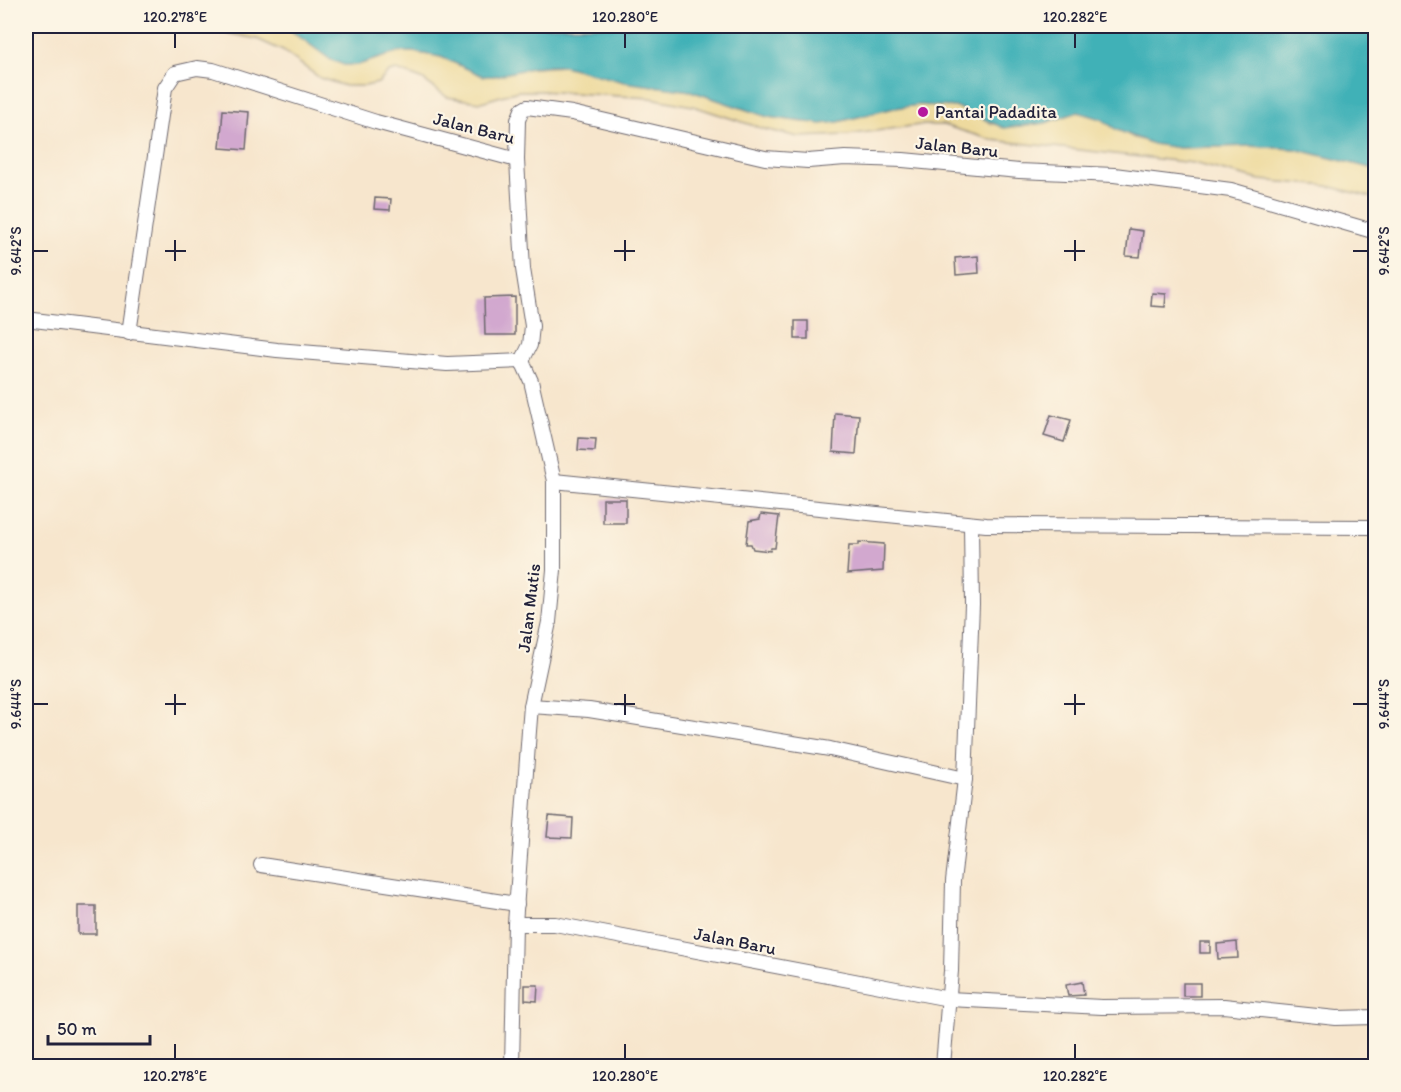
<svg xmlns="http://www.w3.org/2000/svg" width="1401" height="1092" viewBox="0 0 1401 1092" font-family="Itim,sans-serif">
	<style>
		.sand { fill: #eeda9e; stroke: #887e6c; stroke-width: 1.5 }
		.water { fill: #40b1b7; stroke: #316a79; stroke-width: 1.5 }
		.building { fill: #d2a8cf }
		.lines { fill: none; stroke-linecap: round; stroke-linejoin: round }
		.minor-casing { stroke: #6d676e; stroke-width: 16 }
		.minor { stroke: #fff; stroke-width: 14 }
		.ticks { fill: none; stroke: #22223b; stroke-width: 2 }
		.poi-dot { fill: #b5179e; stroke: #fcf5e5; stroke-width: 2 }
		.labels { text-anchor: middle; stroke-width: 4.5; stroke-linejoin: round; paint-order: stroke }
		.poi-label { font-size: 18px; fill: #22223b; stroke: #fcf5e5; text-anchor: start }
		.street-label { font-size: 18px; fill: #22223b; stroke: #fcf5e5 }
		.neatline { fill: none; stroke: #22223b; stroke-width: 2 }
		.ticks-label { font-size: 15px; text-anchor: middle; fill: #22223b }
	</style>
	<rect width="100%" height="100%" fill="#fcf5e5"/>
	<filter id="ink" filterUnits="userSpaceOnUse"><feTurbulence type="fractalNoise" baseFrequency=".0167" numOctaves="2"/><feDisplacementMap in="SourceGraphic" scale="12" xChannelSelector="R" yChannelSelector="G"/><feConvolveMatrix kernelMatrix="1 2 1 2 8 2 1 2 1" color-interpolation-filters="sRGB"/></filter>
	<filter id="wash" filterUnits="userSpaceOnUse"><feTurbulence type="fractalNoise" baseFrequency=".008" numOctaves="4" result="noise"/><feDisplacementMap in="SourceGraphic" scale="24" xChannelSelector="R" yChannelSelector="G"/><feGaussianBlur stdDeviation="1.35" result="paint"/><feColorMatrix in="noise" values="0 0 0 0 0 0 0 0 0 0 0 0 0 0 0 0 0 1.4 0 .05"/><feComposite in="paint" operator="in"/></filter>
	<g filter="url(#wash)">
		<rect width="100%" height="100%" fill="#f7e6cd"/>
		<!-- sand -->
		<path class="sand" d="M 191,26 L 275,26 L 293,32 L 344,65 L 358,65 L 398,52 L 413,52 L 441,57 L 494,76 L 520,69 L 564,66 L 608,77 L 691,91 L 768,117 L 802,122 L 838,122 L 894,108 L 919,105 L 957,107 L 975,113 L 992,124 L 1045,123 L 1078,112 L 1101,119 L 1134,138 L 1179,148 L 1251,146 L 1295,149 L 1375,169 L 1375,198 L 1328,186 L 1260,180 L 1193,163 L 992,140 L 943,125 L 919,125 L 847,135 L 799,137 L 764,129 L 693,106 L 651,98 L 541,91 L 518,91 L 481,102 L 466,100 L 447,97 L 422,79 L 397,70 L 389,72 L 378,83 L 365,86 L 345,86 L 320,78 L 283,51 L 257,39 Z"/>
		<!-- water -->
		<path class="water" d="M 275,26 L 1375,26 L 1375,169 L 1295,149 L 1251,146 L 1179,148 L 1153,144 L 1117,130 L 1101,119 L 1078,112 L 1045,123 L 1004,128 L 957,107 L 919,105 L 894,108 L 838,122 L 821,124 L 768,117 L 691,91 L 624,82 L 564,66 L 540,66 L 494,76 L 483,76 L 441,57 L 413,52 L 398,52 L 358,65 L 344,65 L 331,60 L 293,32 Z"/>
		<g id="blocks">
			<!-- building -->
			<g class="building">
				<path d="M 223,110 L 249,112 L 246,150 L 220,148 Z"/>
				<path d="M 375,198 L 391,199 L 390,210 L 374,209 Z"/>
				<path d="M 1129,229 L 1143,231 L 1140,257 L 1126,256 Z"/>
				<path d="M 978,256 L 979,273 L 956,275 L 955,258 Z"/>
				<path d="M 1152,293 L 1166,294 L 1165,307 L 1151,306 Z"/>
				<path d="M 515,297 L 515,335 L 485,335 L 484,298 Z"/>
				<rect x="795" y="321" width="13" height="18"/>
				<path d="M 835,413 L 859,415 L 856,454 L 833,452 Z"/>
				<path d="M 1051,415 L 1071,420 L 1064,442 L 1044,436 Z"/>
				<path d="M 579,438 L 596,439 L 595,451 L 578,450 Z"/>
				<rect x="603" y="499" width="23" height="24"/>
				<path d="M 761,514 L 779,516 L 775,548 L 771,548 L 770,551 L 753,549 L 751,544 L 746,544 L 749,521 L 760,519 Z"/>
				<path d="M 859,542 L 884,544 L 883,571 L 847,574 L 849,545 L 859,545 Z"/>
				<path d="M 549,816 L 573,818 L 572,838 L 547,837 Z"/>
				<rect x="78" y="906" width="18" height="28"/>
				<rect x="1200" y="942" width="10" height="11"/>
				<path d="M 1237,942 L 1238,958 L 1218,959 L 1217,944 Z"/>
				<path d="M 1082,982 L 1084,995 L 1068,996 L 1066,985 Z"/>
				<rect x="1183" y="983" width="17" height="13"/>
				<path d="M 525,985 L 538,985 L 537,1001 L 525,1000 Z"/>
			</g>
		</g>
	</g>
	<g filter="url(#ink)">
		<use href="#blocks" fill-opacity="0" stroke="#6d676e" stroke-width="1.5"/>
		<g class="lines">
			<defs>
				<g id="minor">
					<path d="M 26,319 L 277,350 L 447,364 L 522,361"/>
					<path d="M 129,333 L 165,88 L 175,73 L 197,68 L 213,70 L 376,122 L 517,160"/>
					<path d="M 522,361 L 530,345 L 532,326 L 523,269 L 517,160 L 518,120 L 522,110 L 527,107 L 572,113 L 765,158 L 808,161 L 845,158 L 903,160 L 1019,171 L 1114,175 L 1231,190 L 1376,232"/>
					<path d="M 554,481 L 986,525 L 1376,527"/>
					<path d="M 531,706 L 589,710 L 830,749 L 965,779"/>
					<path d="M 261,865 L 517,904"/>
					<path d="M 515,924 L 555,924 L 949,999 L 1102,1007 L 1224,1006 L 1336,1018 L 1376,1017"/>
					<path d="M 512,1066 L 515,924 L 529,731 L 531,706 L 549,622 L 554,570 L 554,481 L 531,381 L 522,361"/>
					<path d="M 943,1066 L 951,971 L 953,881 L 965,779 L 972,605 L 971,524"/>
				</g>
			</defs>
			<!-- minor casing -->
			<use href="#minor" class="minor-casing"/>
			<!-- minor -->
			<use href="#minor" class="minor"/>
		</g>
	</g>
	<!-- ticks -->
	<path class="ticks" d="M 175,33 L 175,48M 625,33 L 625,48M 1075,33 L 1075,48M 175,240 L 175,261M 625,240 L 625,261M 1075,240 L 1075,261M 33,251 L 48,251M 165,251 L 186,251M 614,251 L 635,251M 1064,251 L 1085,251M 1353,251 L 1368,251M 175,694 L 175,715M 625,694 L 625,715M 1075,694 L 1075,715M 33,704 L 48,704M 165,704 L 186,704M 614,704 L 635,704M 1064,704 L 1085,704M 1353,704 L 1368,704M 175,1044 L 175,1059M 625,1044 L 625,1059M 1075,1044 L 1075,1059"/>
	<!-- markers -->
	<circle class="poi-dot" cx="923" cy="112" r="6"/>
	<g class="labels">
		<!-- poi labels -->
		<g class="poi-label">
			<text x="935" y="118">Pantai Padadita</text>
		</g>
		<!-- street labels -->
		<g class="street-label">
			<text transform="translate(474 128) rotate(14)" y="6">Jalan Baru</text>
			<text transform="translate(957 147) rotate(6)" y="6">Jalan Baru</text>
			<text transform="translate(529 608) rotate(-83)" y="6">Jalan Mutis</text>
			<text transform="translate(735 941) rotate(11)" y="6">Jalan Baru</text>
		</g>
	</g>
	<!-- margin -->
	<rect width="1401" height="1092" fill="none" stroke="#fcf5e5" stroke-width="66"/>
	<!-- scale -->
	<path d="M48 1035v9h102v-9" fill="none" stroke="#22223b" stroke-width="3"/>
	<text x="57" y="1035" font-size="18" fill="#22223b" stroke="#fcf5e5" stroke-width="4.5" paint-order="stroke">50 m</text>
	<rect x="33" y="33" width="1335" height="1026" class="neatline"/>
	<g class="ticks-label">
		<text x="175" y="22">120.278°E</text>
		<text x="625" y="22">120.280°E</text>
		<text x="1075" y="22">120.282°E</text>
		<text transform="translate(16 251) rotate(-90)" y="5">9.642°S</text>
		<text transform="translate(1384 251) rotate(-90)" y="5">9.642°S</text>
		<text transform="translate(16 704) rotate(-90)" y="5">9.644°S</text>
		<text transform="translate(1384 704) rotate(-90)" y="5">9.644°S</text>
		<text x="175" y="1081">120.278°E</text>
		<text x="625" y="1081">120.280°E</text>
		<text x="1075" y="1081">120.282°E</text>
	</g>
</svg>
